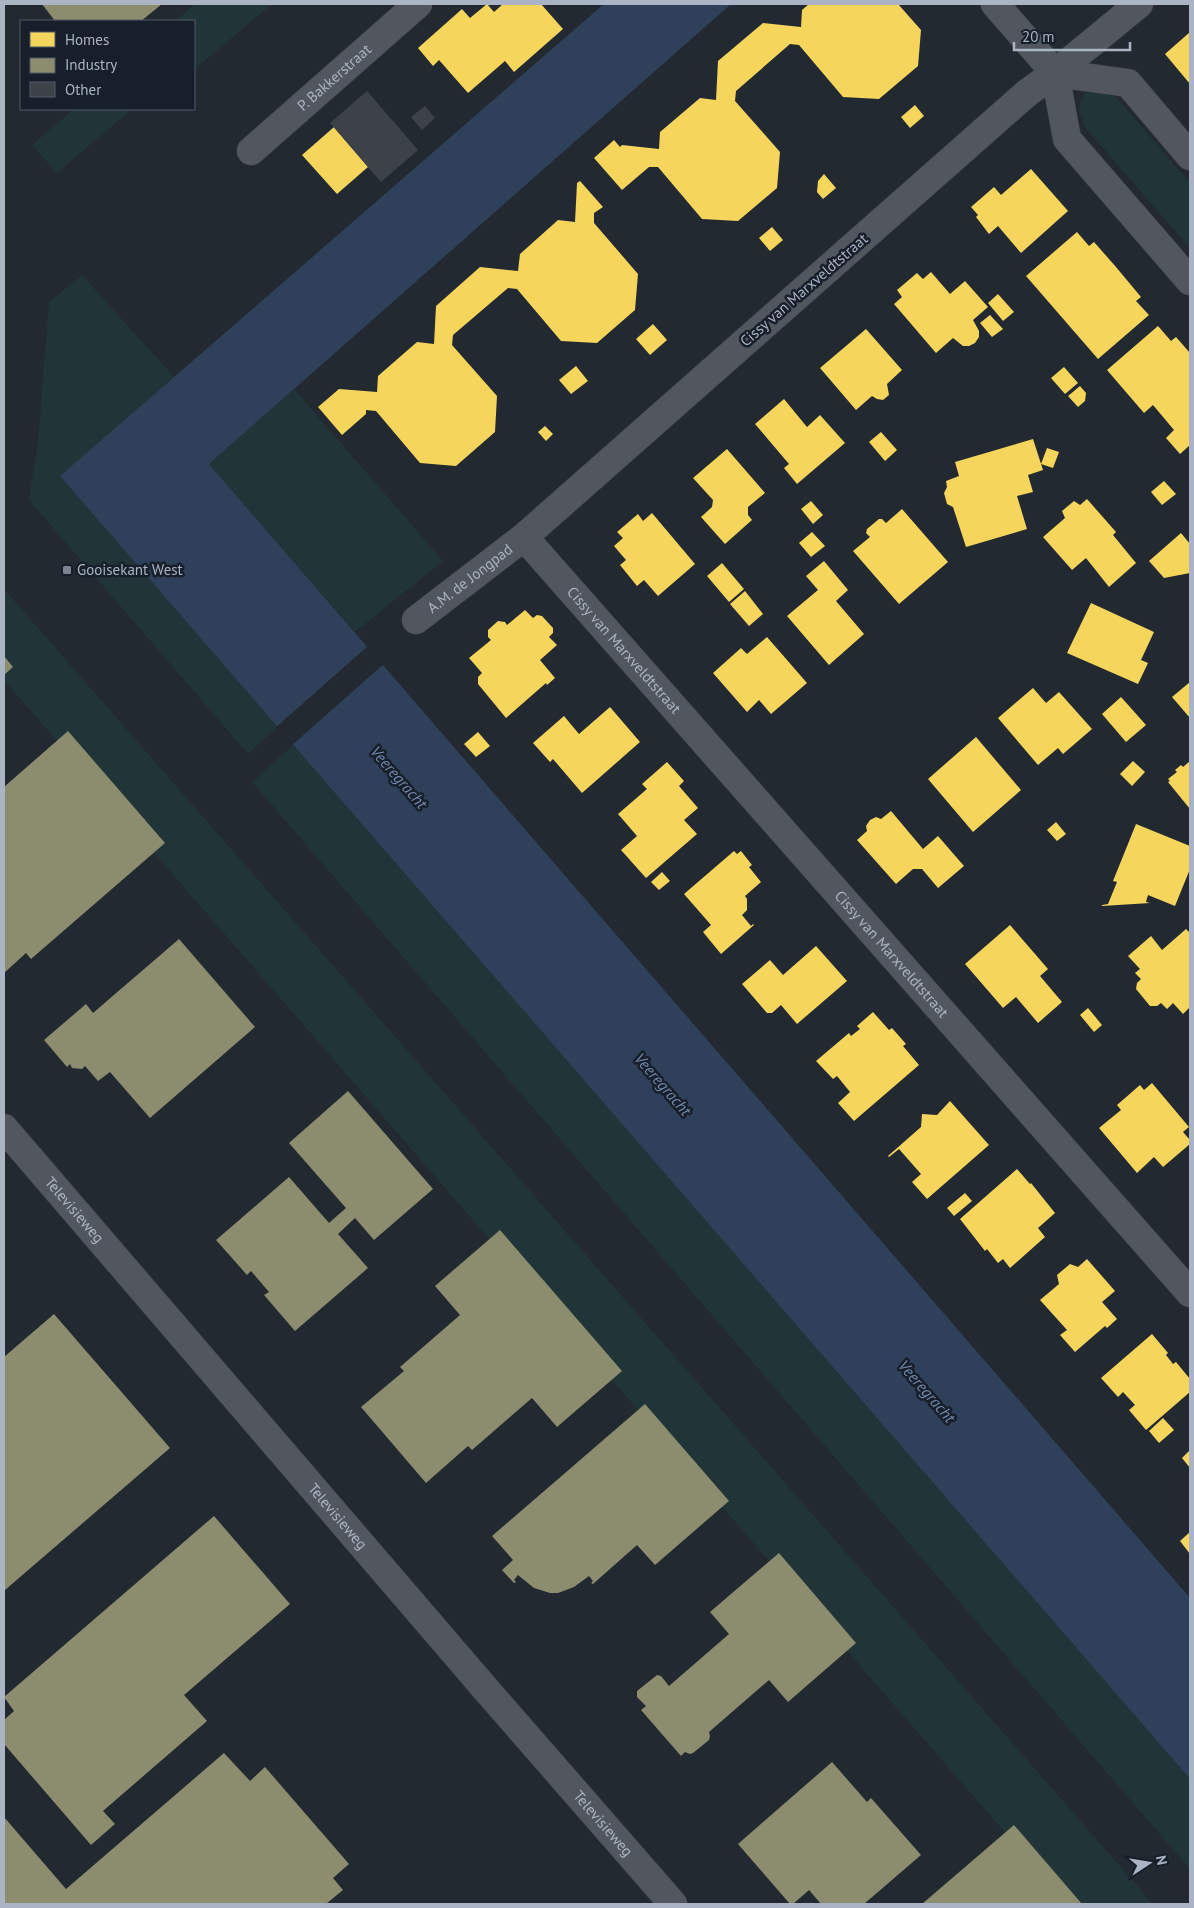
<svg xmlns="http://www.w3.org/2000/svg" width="1194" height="1908" viewBox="0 0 1194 1908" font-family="'PT Sans',sans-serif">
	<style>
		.green { fill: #213437 }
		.water { fill: #2f415a }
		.pier { fill: #232930 }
		.homes { fill: #f6d55c }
		.industry { fill: #8c8c6e }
		.building { fill: #3d4249 }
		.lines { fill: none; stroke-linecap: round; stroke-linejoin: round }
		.minor-casing { stroke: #3f4349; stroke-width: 29 }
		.minor { stroke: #52575f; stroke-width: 28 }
		.poi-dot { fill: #7b8390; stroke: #171f2a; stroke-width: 2 }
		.labels { text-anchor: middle; stroke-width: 5; stroke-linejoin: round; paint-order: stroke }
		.street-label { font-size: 15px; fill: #abb4c4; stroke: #171f2a }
		.poi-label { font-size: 15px; fill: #abb4c4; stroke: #171f2a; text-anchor: start }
		.water-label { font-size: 16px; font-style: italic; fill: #728aae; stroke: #171f2a }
	</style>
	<rect width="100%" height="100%" fill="#232930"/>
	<!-- green -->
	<g class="green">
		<path d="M 195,4 L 272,4 L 194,70 L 194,21 L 175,21 Z"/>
		<path d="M 1103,90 L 1118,99 L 1190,183 L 1190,248 L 1084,126 L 1079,108 L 1085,93 Z"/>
		<path d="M 74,109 L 132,109 L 57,173 L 32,145 Z"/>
		<path d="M 82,275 L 174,377 L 61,477 L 278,727 L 248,754 L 29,500 L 38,441 L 49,302 Z"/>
		<path d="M 294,389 L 443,561 L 355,632 L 209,464 Z"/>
		<path d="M 4,589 L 1153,1904 L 1067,1904 L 4,680 Z"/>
		<path d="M 293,745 L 1190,1779 L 1190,1869 L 252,782 Z"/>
	</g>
	<!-- water -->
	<path class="water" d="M 604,4 L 731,4 L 209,464 L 1190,1598 L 1190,1779 L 60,476 Z"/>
	<!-- pier -->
	<path class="pier" d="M 369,645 L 385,663 L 291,746 L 275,728 Z"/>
	<!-- homes -->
	<g class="homes">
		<path d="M 487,4 L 494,12 L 503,4 L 541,4 L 563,29 L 514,72 L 505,61 L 468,93 L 439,60 L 433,66 L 418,48 L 462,9 L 470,18 Z"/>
		<path d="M 809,4 L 898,4 L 921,30 L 918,66 L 879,99 L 843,97 L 799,45 L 790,44 L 736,91 L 735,101 L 780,152 L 777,188 L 738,221 L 702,219 L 658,167 L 649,167 L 622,190 L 594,158 L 614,140 L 620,147 L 622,145 L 659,149 L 660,132 L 700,98 L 716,100 L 718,61 L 763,23 L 801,27 L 802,10 Z"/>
		<path d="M 1190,32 L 1190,84 L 1165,54 Z"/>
		<path d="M 915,105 L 924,116 L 910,128 L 901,117 Z"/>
		<path d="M 334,127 L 368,167 L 337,194 L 302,155 Z"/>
		<path d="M 1031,169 L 1068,211 L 1021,253 L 998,226 L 989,234 L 976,217 L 978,215 L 971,207 L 994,187 L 1001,195 Z"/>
		<path d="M 824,174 L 836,188 L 823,199 L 817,192 L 818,181 Z"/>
		<path d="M 580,181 L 603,207 L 594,213 L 594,223 L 638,274 L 635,310 L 597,343 L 561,341 L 517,289 L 508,288 L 453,335 L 452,345 L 497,396 L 495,432 L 456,466 L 420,463 L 376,411 L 366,410 L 366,414 L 342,435 L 318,407 L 339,389 L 377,392 L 378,376 L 417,342 L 434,344 L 436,306 L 480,267 L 518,271 L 520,254 L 558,220 L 575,222 L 577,183 Z"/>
		<path d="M 772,227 L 783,240 L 770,251 L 759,238 Z"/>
		<path d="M 1077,232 L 1089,246 L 1094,242 L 1116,267 L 1141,297 L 1136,301 L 1149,315 L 1098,359 L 1026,276 Z"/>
		<path d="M 931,272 L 950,294 L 965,281 L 988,307 L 973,320 L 979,331 L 979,337 L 975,343 L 969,346 L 963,346 L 953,338 L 936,353 L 894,304 L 902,297 L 897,290 L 917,273 L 923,279 Z"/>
		<path d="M 998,294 L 1014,312 L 1003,321 L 988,303 Z"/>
		<path d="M 990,315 L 1003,329 L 992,337 L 980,323 Z"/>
		<path d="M 653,324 L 667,340 L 650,355 L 636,339 Z"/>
		<path d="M 1158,326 L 1171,341 L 1176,337 L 1190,353 L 1190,445 L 1180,454 L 1166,438 L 1174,430 L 1153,405 L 1144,413 L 1107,370 Z"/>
		<path d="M 866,329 L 902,370 L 887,384 L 889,395 L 883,400 L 877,399 L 872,396 L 856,410 L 820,368 Z"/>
		<path d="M 576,366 L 588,381 L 571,394 L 559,380 Z"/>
		<path d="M 1064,367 L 1078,383 L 1065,394 L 1051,378 Z"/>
		<path d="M 1080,386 L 1086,393 L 1085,401 L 1078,407 L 1068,396 Z"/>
		<path d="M 784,399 L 807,427 L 820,415 L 845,443 L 797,484 L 784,468 L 789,464 L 755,424 Z"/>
		<path d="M 545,426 L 553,434 L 546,441 L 538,432 Z"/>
		<path d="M 881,432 L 897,450 L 885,461 L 869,442 Z"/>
		<path d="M 1033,439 L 1043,470 L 1028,475 L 1033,492 L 1017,496 L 1027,529 L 966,547 L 953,507 L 947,504 L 944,493 L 947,487 L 946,481 L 959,476 L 955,462 Z"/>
		<path d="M 1047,448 L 1059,452 L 1053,468 L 1041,464 Z"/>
		<path d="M 727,449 L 765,493 L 748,507 L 748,515 L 752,520 L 725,544 L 701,517 L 712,507 L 713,500 L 693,478 Z"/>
		<path d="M 1164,481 L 1176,494 L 1162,505 L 1151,492 Z"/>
		<path d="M 1087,499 L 1116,532 L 1113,535 L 1136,563 L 1109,587 L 1086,558 L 1072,570 L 1043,537 L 1065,518 L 1062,511 L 1074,501 L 1080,505 Z"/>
		<path d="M 811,501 L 823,515 L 813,524 L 801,509 Z"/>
		<path d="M 902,509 L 948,562 L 899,604 L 853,551 L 870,537 L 866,533 L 867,529 L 879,519 L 882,519 L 886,523 Z"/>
		<path d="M 652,513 L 695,564 L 658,596 L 644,580 L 637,586 L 620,565 L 626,560 L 614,546 L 623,538 L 617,532 L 638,514 L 643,521 Z"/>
		<path d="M 812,532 L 825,546 L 811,557 L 799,543 Z"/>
		<path d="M 1181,533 L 1190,544 L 1190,573 L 1164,578 L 1149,561 Z"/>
		<path d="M 824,561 L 848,590 L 836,601 L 864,634 L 829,665 L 787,616 L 818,590 L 806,576 Z"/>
		<path d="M 722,563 L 744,589 L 729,602 L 707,576 Z"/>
		<path d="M 745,591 L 763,614 L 749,626 L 730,604 Z"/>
		<path d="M 1091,603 L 1154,632 L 1141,660 L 1148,663 L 1138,684 L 1067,653 Z"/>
		<path d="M 525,610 L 533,618 L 537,615 L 542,616 L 553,628 L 553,633 L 549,637 L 557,645 L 540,660 L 555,678 L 547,685 L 546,683 L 506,718 L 478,684 L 478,677 L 482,673 L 469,658 L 491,640 L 488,637 L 488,630 L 498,621 L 505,622 L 507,625 Z"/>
		<path d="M 767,637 L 807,683 L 771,714 L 759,700 L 747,712 L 713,673 L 741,648 L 747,654 Z"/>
		<path d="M 1190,682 L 1190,718 L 1172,697 Z"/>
		<path d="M 1033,688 L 1046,703 L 1059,692 L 1092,729 L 1063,754 L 1058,748 L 1038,765 L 998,718 Z"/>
		<path d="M 1121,697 L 1146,725 L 1126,742 L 1102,714 Z"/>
		<path d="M 610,707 L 640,742 L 582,793 L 553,759 L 550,762 L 533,743 L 564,716 L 579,734 Z"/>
		<path d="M 478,732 L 490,746 L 476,757 L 464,744 Z"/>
		<path d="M 976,737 L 1021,790 L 973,832 L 928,779 Z"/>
		<path d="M 1133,761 L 1145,772 L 1132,786 L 1120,774 Z"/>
		<path d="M 1190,761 L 1190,809 L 1168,782 L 1170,781 L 1168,779 L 1177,772 L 1175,770 L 1181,765 L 1183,767 Z"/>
		<path d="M 667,762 L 684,781 L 679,786 L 698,808 L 684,820 L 697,834 L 646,878 L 621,850 L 637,836 L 618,814 L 647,789 L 642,784 Z"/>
		<path d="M 891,811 L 923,849 L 938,836 L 964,866 L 938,888 L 922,869 L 913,869 L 896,884 L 857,840 L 867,831 L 866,826 L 870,820 L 876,817 L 881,819 Z"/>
		<path d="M 1056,822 L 1066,834 L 1057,841 L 1047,830 Z"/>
		<path d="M 1136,824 L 1190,846 L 1190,869 L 1175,906 L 1148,895 L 1146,902 L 1150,903 L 1102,906 L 1102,905 L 1108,904 L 1117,882 L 1113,881 Z"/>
		<path d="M 734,851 L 737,854 L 741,851 L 752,865 L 749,867 L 761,882 L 745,896 L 747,899 L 747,910 L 742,915 L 751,926 L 753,924 L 754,925 L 721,954 L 703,932 L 711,925 L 684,894 Z"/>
		<path d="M 662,872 L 670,881 L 659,890 L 651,882 Z"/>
		<path d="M 1010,925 L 1048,969 L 1040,976 L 1062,1002 L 1038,1023 L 1016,997 L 1003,1008 L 965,964 Z"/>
		<path d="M 1186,929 L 1190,933 L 1190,1007 L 1183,1014 L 1173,1003 L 1167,1009 L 1161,1003 L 1157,1006 L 1150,1006 L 1136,989 L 1137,983 L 1141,979 L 1135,973 L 1140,969 L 1128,956 L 1151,936 L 1162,950 Z"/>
		<path d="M 816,946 L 847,981 L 797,1024 L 781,1005 L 772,1013 L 767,1013 L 742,984 L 770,960 L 783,975 Z"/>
		<path d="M 1088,1008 L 1102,1025 L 1094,1032 L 1080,1015 Z"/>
		<path d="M 873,1012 L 889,1030 L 892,1028 L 906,1044 L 903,1046 L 919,1065 L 854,1121 L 838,1103 L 850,1092 L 837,1076 L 833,1079 L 816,1061 L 849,1033 L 851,1036 L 860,1029 L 857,1026 Z"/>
		<path d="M 1152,1083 L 1189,1127 L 1183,1132 L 1190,1140 L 1190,1144 L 1163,1167 L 1154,1157 L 1137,1173 L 1099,1128 L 1121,1110 L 1117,1105 L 1140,1085 L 1144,1090 Z"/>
		<path d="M 950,1101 L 989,1145 L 927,1199 L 912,1182 L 921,1174 L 899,1149 L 889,1157 L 888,1156 L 921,1127 L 922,1114 L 937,1115 Z"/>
		<path d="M 1017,1169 L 1030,1184 L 1031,1183 L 1055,1213 L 1038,1228 L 1045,1237 L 1010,1268 L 1003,1259 L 998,1263 L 987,1249 L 985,1251 L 960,1219 Z"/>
		<path d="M 965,1193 L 972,1201 L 954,1216 L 947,1208 Z"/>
		<path d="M 1087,1259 L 1115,1291 L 1102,1302 L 1117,1319 L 1107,1328 L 1105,1326 L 1075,1352 L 1060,1335 L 1067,1330 L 1040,1300 L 1059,1284 L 1057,1275 L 1070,1264 L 1078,1267 Z"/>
		<path d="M 1152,1334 L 1168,1353 L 1166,1355 L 1173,1364 L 1176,1362 L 1190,1379 L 1190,1392 L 1146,1430 L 1129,1410 L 1135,1405 L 1123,1392 L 1118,1397 L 1101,1378 Z"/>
		<path d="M 1163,1418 L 1174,1430 L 1159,1443 L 1149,1431 Z"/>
		<path d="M 1190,1450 L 1190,1468 L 1182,1458 Z"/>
		<path d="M 1190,1532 L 1190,1554 L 1180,1541 Z"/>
	</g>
	<!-- industry -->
	<g class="industry">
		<path d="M 42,4 L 162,4 L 141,21 L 55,21 Z"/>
		<path d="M 4,656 L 13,667 L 4,675 Z"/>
		<path d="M 68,731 L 165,843 L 31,959 L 26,953 L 4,973 L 4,787 Z"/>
		<path d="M 179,939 L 255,1027 L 150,1118 L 110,1072 L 98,1081 L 85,1066 L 82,1069 L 72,1068 L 70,1064 L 67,1067 L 44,1040 L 86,1004 L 93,1013 Z"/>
		<path d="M 348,1091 L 433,1189 L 374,1240 L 355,1218 L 338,1234 L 368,1268 L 295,1331 L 264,1295 L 269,1292 L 251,1271 L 247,1275 L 216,1240 L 289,1177 L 329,1223 L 346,1208 L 289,1143 Z"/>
		<path d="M 500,1230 L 622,1371 L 557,1427 L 532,1398 L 472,1450 L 468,1446 L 426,1483 L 361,1407 L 404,1371 L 400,1367 L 460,1315 L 435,1286 Z"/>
		<path d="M 54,1314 L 170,1448 L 5,1590 L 4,1588 L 4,1357 Z"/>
		<path d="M 645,1404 L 729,1501 L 655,1565 L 637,1545 L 593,1584 L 591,1583 L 593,1581 L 589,1576 L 574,1587 L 558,1593 L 550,1593 L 534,1588 L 518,1575 L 514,1580 L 516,1582 L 514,1583 L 502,1570 L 513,1560 L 492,1536 Z"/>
		<path d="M 214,1516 L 290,1604 L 184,1695 L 207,1721 L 103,1811 L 115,1824 L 91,1845 L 4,1744 L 4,1720 L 14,1711 L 4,1697 Z"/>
		<path d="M 779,1553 L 856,1643 L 788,1702 L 769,1680 L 709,1732 L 710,1736 L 709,1740 L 693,1753 L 690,1754 L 685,1752 L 681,1756 L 641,1710 L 646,1706 L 637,1697 L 637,1691 L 657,1675 L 661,1676 L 669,1686 L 729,1634 L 710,1612 Z"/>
		<path d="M 224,1753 L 250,1781 L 265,1767 L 349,1864 L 333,1878 L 343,1890 L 326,1904 L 4,1904 L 4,1817 L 66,1889 Z"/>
		<path d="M 832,1762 L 867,1802 L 871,1798 L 921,1855 L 864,1904 L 821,1904 L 809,1890 L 793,1904 L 790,1904 L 738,1844 Z"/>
		<path d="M 1014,1825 L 1082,1904 L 922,1904 Z"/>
	</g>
	<!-- building -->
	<g class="building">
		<path d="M 367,91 L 418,150 L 381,182 L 330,123 Z"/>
		<path d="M 425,106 L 435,118 L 422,130 L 411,117 Z"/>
	</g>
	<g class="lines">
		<defs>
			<g id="minor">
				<path d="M 995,4 L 1055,73 L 1067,139 L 1190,281"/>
				<path id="s1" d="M 1139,4 L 1055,73 L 1027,93 L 524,537 L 1190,1293"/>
				<path d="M 1055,73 L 1128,83 L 1190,156"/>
				<path id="s2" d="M 251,151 L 418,4"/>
				<path id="s3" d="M 416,620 L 524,537"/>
				<path id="s4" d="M 4,1128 L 483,1686 L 673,1904"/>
			</g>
		</defs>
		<!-- minor casing -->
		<use href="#minor" class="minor-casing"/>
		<!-- minor -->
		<use href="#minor" class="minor"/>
	</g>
	<!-- markers -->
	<rect class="poi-dot" x="62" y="565" width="10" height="10" rx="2.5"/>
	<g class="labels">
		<!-- street labels -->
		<g class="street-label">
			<text dy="5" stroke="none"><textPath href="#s2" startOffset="111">P. Bakkerstraat</textPath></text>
			<text transform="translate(804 290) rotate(-41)" y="5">Cissy van Marxveldtstraat</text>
			<text dy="5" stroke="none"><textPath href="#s3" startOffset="68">A.M. de Jongpad</textPath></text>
			<text dy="5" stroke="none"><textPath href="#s1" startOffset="965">Cissy van Marxveldtstraat</textPath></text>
			<text dy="5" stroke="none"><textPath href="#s1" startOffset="1370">Cissy van Marxveldtstraat</textPath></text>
			<text dy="5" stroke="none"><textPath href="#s4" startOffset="108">Televisieweg</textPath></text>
			<text dy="5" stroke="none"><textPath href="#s4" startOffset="512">Televisieweg</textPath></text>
			<text dy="5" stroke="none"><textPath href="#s4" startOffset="918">Televisieweg</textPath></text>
		</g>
		<!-- poi labels -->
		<g class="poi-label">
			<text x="77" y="575">Gooisekant West</text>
		</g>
		<!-- water labels -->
		<g class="water-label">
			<text transform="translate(399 777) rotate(49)" y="6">Veeregracht</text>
			<text transform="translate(663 1084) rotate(49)" y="6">Veeregracht</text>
			<text transform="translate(927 1391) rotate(49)" y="6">Veeregracht</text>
		</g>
	</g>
	<!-- border -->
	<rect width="1194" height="1908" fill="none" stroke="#abb4c4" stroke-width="10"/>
	<!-- legend -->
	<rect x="20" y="20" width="175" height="90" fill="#171f2a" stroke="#525b68"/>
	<rect x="30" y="32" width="25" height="15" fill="#f6d55c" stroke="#525b68"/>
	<text x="65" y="45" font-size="15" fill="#abb4c4">Homes</text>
	<rect x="30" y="58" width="25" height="15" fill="#8c8c6e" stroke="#525b68"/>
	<text x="65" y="70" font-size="15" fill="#abb4c4">Industry</text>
	<rect x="30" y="82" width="25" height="15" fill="#3d4249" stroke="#525b68"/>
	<text x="65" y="95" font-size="15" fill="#abb4c4">Other</text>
	<!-- north arrow -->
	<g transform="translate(1149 1863) rotate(78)" stroke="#171f2a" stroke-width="4" paint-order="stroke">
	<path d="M0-4L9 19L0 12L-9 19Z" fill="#abb4c4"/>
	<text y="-8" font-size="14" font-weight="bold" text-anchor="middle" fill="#abb4c4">N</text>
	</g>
	<!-- scale -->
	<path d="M1014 42v8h116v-8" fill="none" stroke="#abb4c4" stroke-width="2.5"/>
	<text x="1022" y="42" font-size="15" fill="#abb4c4" stroke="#171f2a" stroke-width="4" paint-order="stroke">20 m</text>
</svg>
